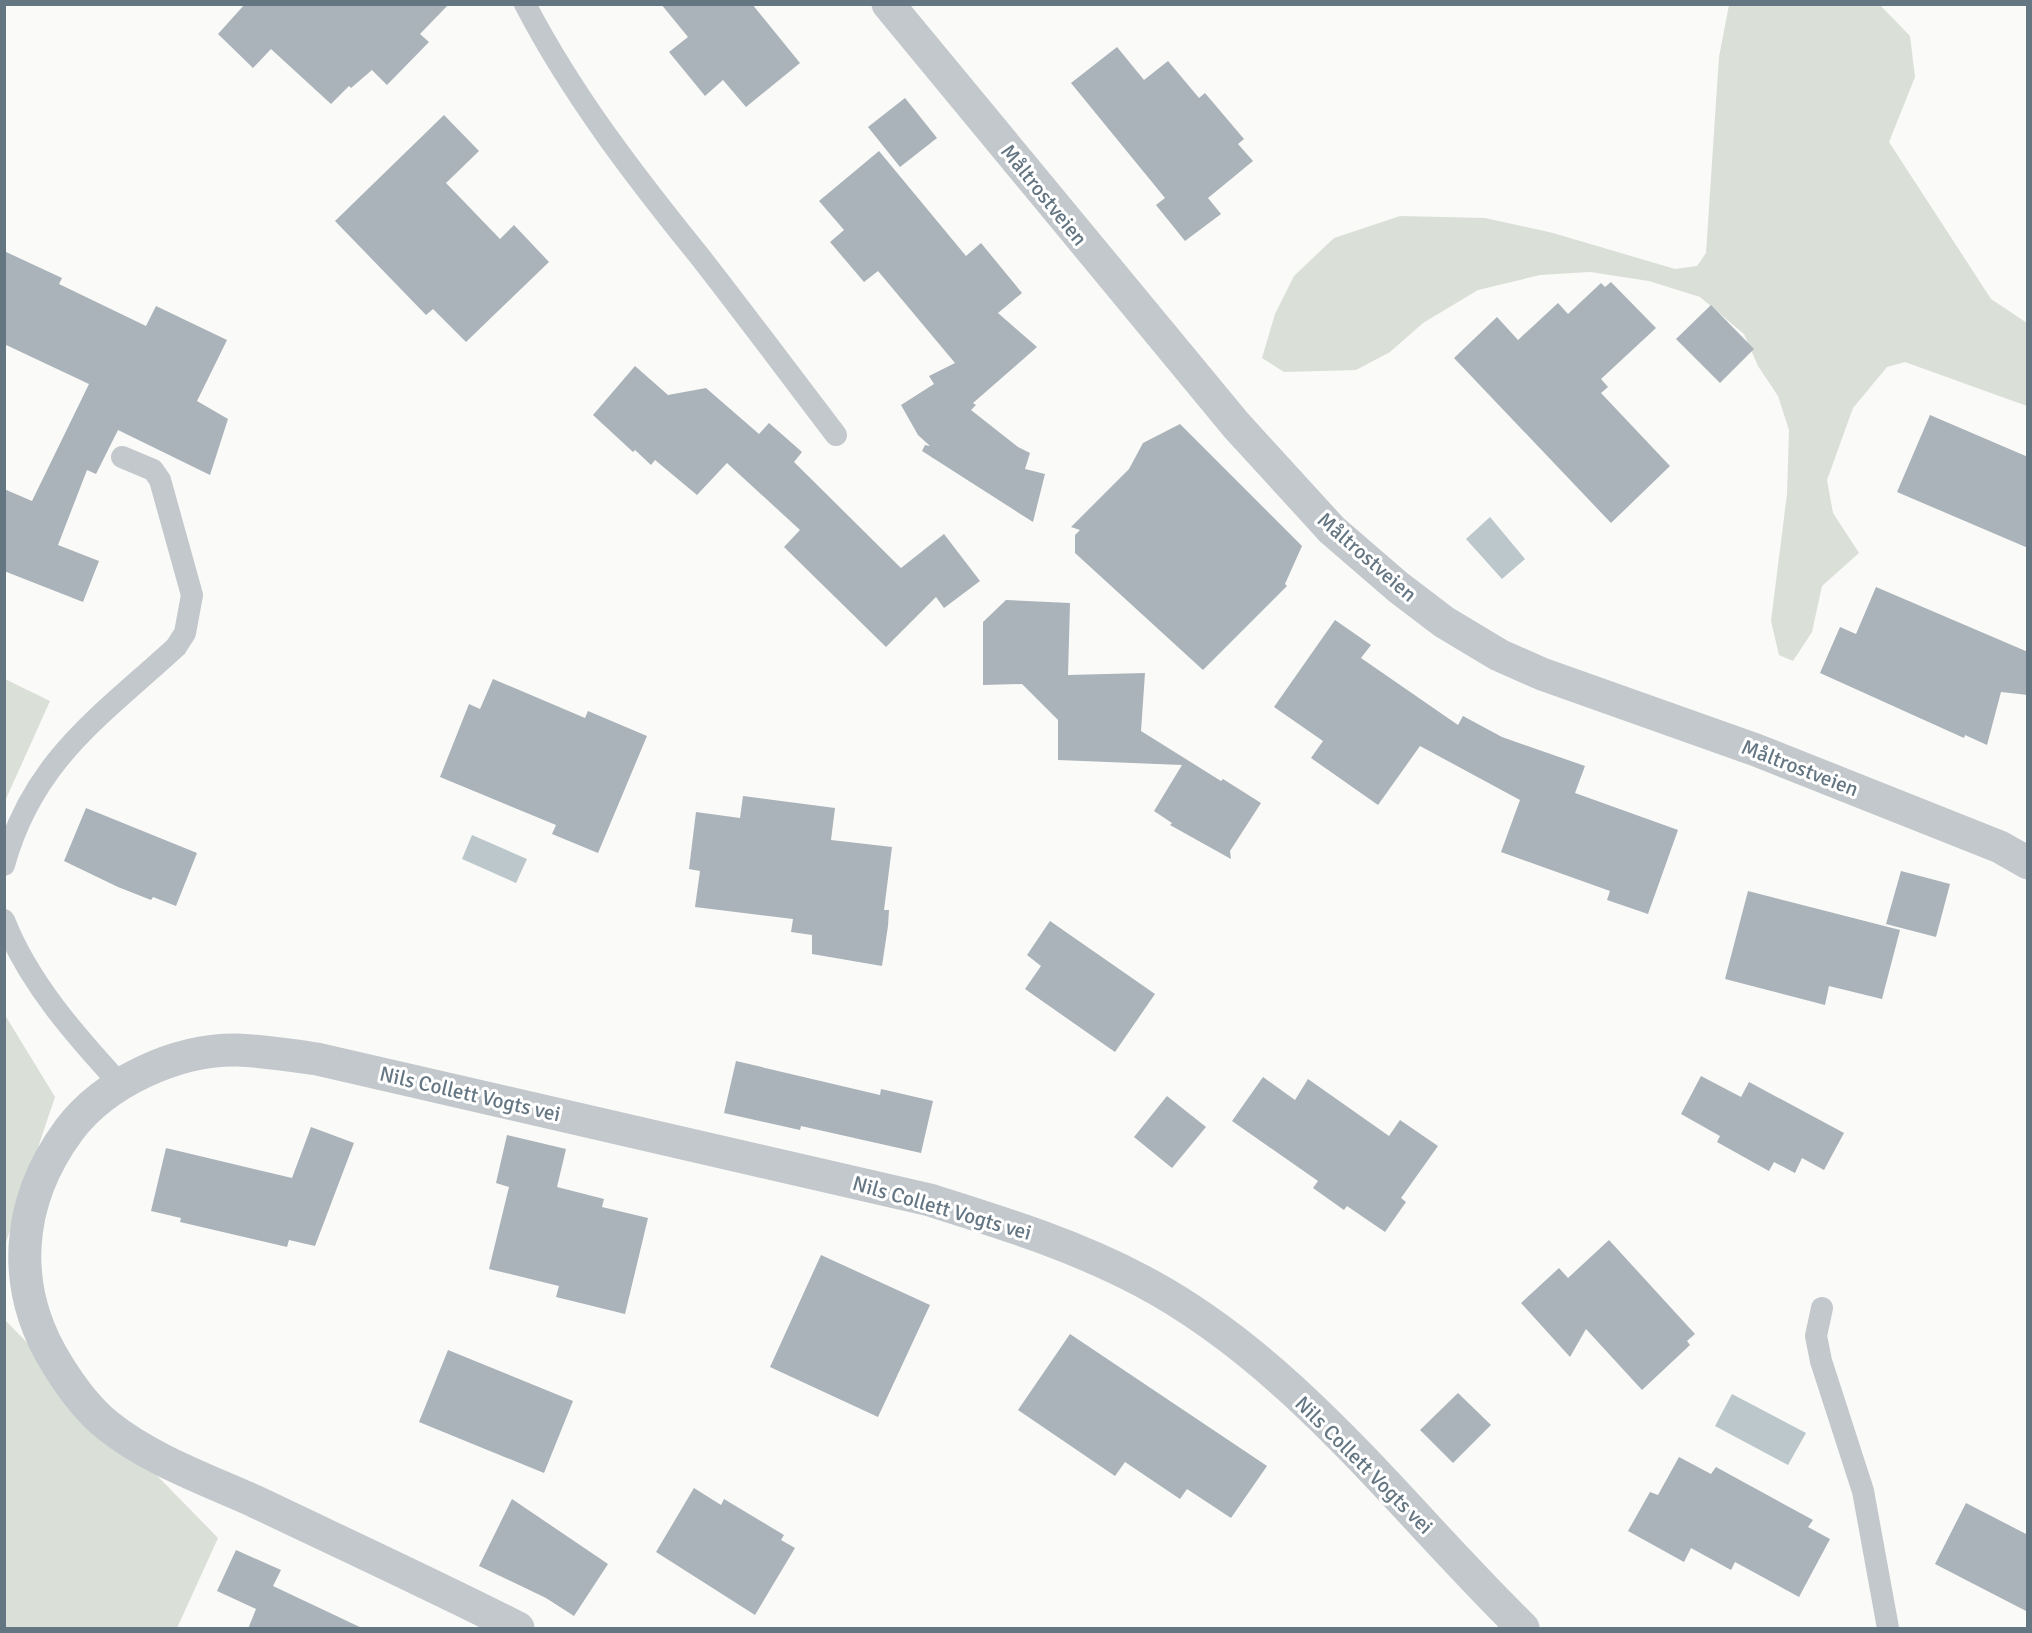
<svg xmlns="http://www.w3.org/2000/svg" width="2032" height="1633" viewBox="0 0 2032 1633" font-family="Signika,sans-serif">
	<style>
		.green { fill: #dadfd7 }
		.water { fill: #bbc7cb }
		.building { fill: #aab3b9 }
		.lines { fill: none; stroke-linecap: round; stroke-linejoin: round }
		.lane { stroke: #c3c8cc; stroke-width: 22 }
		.street { stroke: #c3c8cc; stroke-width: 33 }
		.labels { text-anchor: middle; stroke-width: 6; stroke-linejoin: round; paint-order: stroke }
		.street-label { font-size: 21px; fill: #657683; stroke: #fff }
	</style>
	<rect width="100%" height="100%" fill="#fafaf8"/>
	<!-- green -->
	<g class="green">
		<path d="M 1729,5 L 1880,5 L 1910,36 L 1915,77 L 1889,142 L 1991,299 L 2027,323 L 2027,406 L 1905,362 L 1887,367 L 1853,408 L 1827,480 L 1833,513 L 1859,553 L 1822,586 L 1812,632 L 1793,661 L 1779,655 L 1771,621 L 1787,494 L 1789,430 L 1778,396 L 1758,366 L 1744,334 L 1700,297 L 1649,281 L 1590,272 L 1540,275 L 1478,290 L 1423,323 L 1390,352 L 1356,370 L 1284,372 L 1262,358 L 1275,314 L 1294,276 L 1334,238 L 1400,216 L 1485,218 L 1553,233 L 1675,269 L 1697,266 L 1706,253 L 1719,57 Z"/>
		<path d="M 5,679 L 50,701 L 5,801 Z"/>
		<path d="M 5,1015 L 55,1097 L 5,1245 Z"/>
		<path d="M 4,1319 L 218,1538 L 177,1628 L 5,1628 Z"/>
	</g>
	<!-- water -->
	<g class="water">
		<path d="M 1490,517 L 1525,559 L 1502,579 L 1466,539 Z"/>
		<path d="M 472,835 L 527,859 L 516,883 L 462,859 Z"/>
		<path d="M 1732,1394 L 1806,1433 L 1788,1465 L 1715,1426 Z"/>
	</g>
	<!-- building -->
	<g class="building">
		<path d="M 245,4 L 449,4 L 420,34 L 429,42 L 387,85 L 372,70 L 351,88 L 349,86 L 331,104 L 271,49 L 253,68 L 218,34 Z"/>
		<path d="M 661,4 L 752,4 L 800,63 L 746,107 L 723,80 L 705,96 L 669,52 L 688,37 Z"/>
		<path d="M 1117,47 L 1144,80 L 1168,61 L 1199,98 L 1205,93 L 1244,139 L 1238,144 L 1253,161 L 1208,198 L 1221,214 L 1185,241 L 1156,205 L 1165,198 L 1071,83 Z"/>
		<path d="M 905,98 L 937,138 L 900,167 L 868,127 Z"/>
		<path d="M 444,115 L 479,151 L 446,183 L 500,239 L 514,225 L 549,262 L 466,342 L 433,309 L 426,315 L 335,221 Z"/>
		<path d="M 879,151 L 966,256 L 981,243 L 1022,293 L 998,313 L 1037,347 L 973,403 L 976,405 L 971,410 L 1018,447 L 1030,453 L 1025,469 L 1045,474 L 1033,522 L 922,451 L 925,445 L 930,446 L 918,435 L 901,405 L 934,384 L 929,376 L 955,363 L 878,271 L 864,282 L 830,242 L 844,230 L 819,201 Z"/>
		<path d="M 4,251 L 62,278 L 59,284 L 146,326 L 156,306 L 227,340 L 197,401 L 228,419 L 210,475 L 118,430 L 96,474 L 87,470 L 58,545 L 99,561 L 83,602 L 4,571 L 4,489 L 32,501 L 89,384 L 4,344 Z"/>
		<path d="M 1611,282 L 1656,328 L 1601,379 L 1608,387 L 1601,393 L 1670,466 L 1611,523 L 1454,358 L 1497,317 L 1518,340 L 1558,303 L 1568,314 L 1601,283 L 1605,287 Z"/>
		<path d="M 1711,305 L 1754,349 L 1720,383 L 1676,339 Z"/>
		<path d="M 635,366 L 668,395 L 706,388 L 759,434 L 769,423 L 802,452 L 794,462 L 901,568 L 944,534 L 980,581 L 944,608 L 936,597 L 886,647 L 784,547 L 800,530 L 727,463 L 697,495 L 655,460 L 651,465 L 635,450 L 633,452 L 593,415 Z"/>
		<path d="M 1930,415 L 2028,457 L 2028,548 L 1897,492 Z"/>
		<path d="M 1180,424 L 1302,546 L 1285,584 L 1287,586 L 1203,670 L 1075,553 L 1075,535 L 1080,530 L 1071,527 L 1129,469 L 1143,443 Z"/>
		<path d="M 1876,587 L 2028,652 L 2028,695 L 2001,692 L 1987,745 L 1965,735 L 1964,738 L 1820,673 L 1840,627 L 1856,634 Z"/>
		<path d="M 1006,600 L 1070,603 L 1068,675 L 1145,673 L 1141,731 L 1221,781 L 1223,779 L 1261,803 L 1230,851 L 1231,859 L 1170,825 L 1172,823 L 1154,811 L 1182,765 L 1058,760 L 1058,720 L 1022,684 L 983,685 L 983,622 Z"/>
		<path d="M 1335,620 L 1371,645 L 1361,658 L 1458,725 L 1463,716 L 1502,737 L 1585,766 L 1575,793 L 1678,830 L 1648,914 L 1607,900 L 1610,891 L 1501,852 L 1520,800 L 1420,746 L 1378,805 L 1311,758 L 1323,741 L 1274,707 Z"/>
		<path d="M 493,679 L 585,718 L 588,711 L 647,736 L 598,853 L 552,834 L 556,825 L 440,777 L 469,704 L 480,709 Z"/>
		<path d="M 743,796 L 835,808 L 831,840 L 892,847 L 884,910 L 889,910 L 888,926 L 882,966 L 812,954 L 812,935 L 791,932 L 793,919 L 695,907 L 700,871 L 689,869 L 696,812 L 740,818 Z"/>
		<path d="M 86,808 L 197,853 L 176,906 L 153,897 L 151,900 L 118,887 L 64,861 Z"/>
		<path d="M 1901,871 L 1950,884 L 1936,937 L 1886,924 Z"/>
		<path d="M 1748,891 L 1900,930 L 1882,999 L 1829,986 L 1825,1005 L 1725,979 Z"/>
		<path d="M 1050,921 L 1155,994 L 1115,1052 L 1025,989 L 1041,966 L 1027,955 Z"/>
		<path d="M 736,1061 L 880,1095 L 881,1089 L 933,1101 L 921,1153 L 801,1126 L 800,1130 L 724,1113 Z"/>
		<path d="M 1701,1076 L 1741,1097 L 1749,1082 L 1844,1133 L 1824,1170 L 1802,1158 L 1795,1173 L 1774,1162 L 1769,1171 L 1717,1142 L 1720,1136 L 1681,1114 Z"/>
		<path d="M 1263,1077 L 1295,1100 L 1308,1079 L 1389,1136 L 1400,1120 L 1438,1146 L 1401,1198 L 1406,1202 L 1385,1232 L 1347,1206 L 1344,1210 L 1313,1188 L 1318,1181 L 1232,1121 Z"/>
		<path d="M 1167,1096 L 1206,1127 L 1172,1168 L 1134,1137 Z"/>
		<path d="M 311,1127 L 354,1143 L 315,1246 L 289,1240 L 287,1247 L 180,1222 L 181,1218 L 151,1211 L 166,1148 L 292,1178 Z"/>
		<path d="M 507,1135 L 566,1149 L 557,1187 L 604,1199 L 602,1207 L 648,1218 L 625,1314 L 556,1297 L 559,1286 L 489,1269 L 509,1187 L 496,1183 Z"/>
		<path d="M 1609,1240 L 1695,1334 L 1687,1341 L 1690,1345 L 1642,1390 L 1586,1329 L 1570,1357 L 1521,1303 L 1559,1268 L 1568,1278 Z"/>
		<path d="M 821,1255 L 930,1305 L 878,1417 L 770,1367 Z"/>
		<path d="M 1070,1334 L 1267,1466 L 1231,1518 L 1187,1489 L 1180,1499 L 1125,1462 L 1115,1476 L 1018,1410 Z"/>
		<path d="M 448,1350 L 573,1401 L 544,1473 L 419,1422 Z"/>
		<path d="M 1458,1393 L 1491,1425 L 1453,1463 L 1420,1430 Z"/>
		<path d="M 1679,1457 L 1711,1474 L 1716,1467 L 1813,1520 L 1808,1527 L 1830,1539 L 1799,1597 L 1735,1562 L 1731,1570 L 1691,1548 L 1684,1562 L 1628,1531 L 1650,1492 L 1658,1495 Z"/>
		<path d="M 694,1488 L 721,1505 L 724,1499 L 784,1535 L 781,1540 L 795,1548 L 755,1615 L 656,1552 Z"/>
		<path d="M 512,1499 L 608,1564 L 574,1616 L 546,1598 L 479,1566 Z"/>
		<path d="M 1966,1503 L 2028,1535 L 2028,1612 L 1935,1564 Z"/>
		<path d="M 236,1550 L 281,1570 L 273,1586 L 364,1629 L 248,1629 L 256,1609 L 217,1591 Z"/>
	</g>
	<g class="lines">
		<!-- lane -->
		<g class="lane">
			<path d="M 525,4 C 572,95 637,179 701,258 C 747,317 791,376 836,435"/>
			<path d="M 4,865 C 33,760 101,716 176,647 L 185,633 L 192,595 L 160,480 L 153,470 L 122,457"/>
			<path d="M 4,920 C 28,982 76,1036 121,1085"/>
			<path d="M 1822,1308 L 1816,1336 L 1821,1361 L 1863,1491 L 1888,1628"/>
		</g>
		<!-- street -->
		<g class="street">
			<path d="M 888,4 L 1236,425 L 1332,530 L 1398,587 L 1444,622 L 1499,655 L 1542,674 L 1756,750 L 2000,847 L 2028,863"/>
			<path d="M 518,1628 C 431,1584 342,1543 254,1501 C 205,1479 149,1459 107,1425 C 86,1408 71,1387 57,1364 C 9,1287 16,1202 69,1130 C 105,1082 177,1049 237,1050 C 264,1051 290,1055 317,1059 L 930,1200 C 1003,1223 1074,1245 1142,1281 C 1295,1362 1401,1509 1523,1628"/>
		</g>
	</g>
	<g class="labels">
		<!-- street labels -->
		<g class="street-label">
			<text transform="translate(1044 195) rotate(51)" y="7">Måltrostveien</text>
			<text transform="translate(1367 557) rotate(41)" y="7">Måltrostveien</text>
			<text transform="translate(1800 768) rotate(21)" y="7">Måltrostveien</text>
			<text transform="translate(470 1094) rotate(13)" y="7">Nils Collett Vogts vei</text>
			<text transform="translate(942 1208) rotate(16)" y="7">Nils Collett Vogts vei</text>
			<text transform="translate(1364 1465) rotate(45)" y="7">Nils Collett Vogts vei</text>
		</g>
	</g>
	<!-- border -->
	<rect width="2032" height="1633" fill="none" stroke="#657683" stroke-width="12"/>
</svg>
